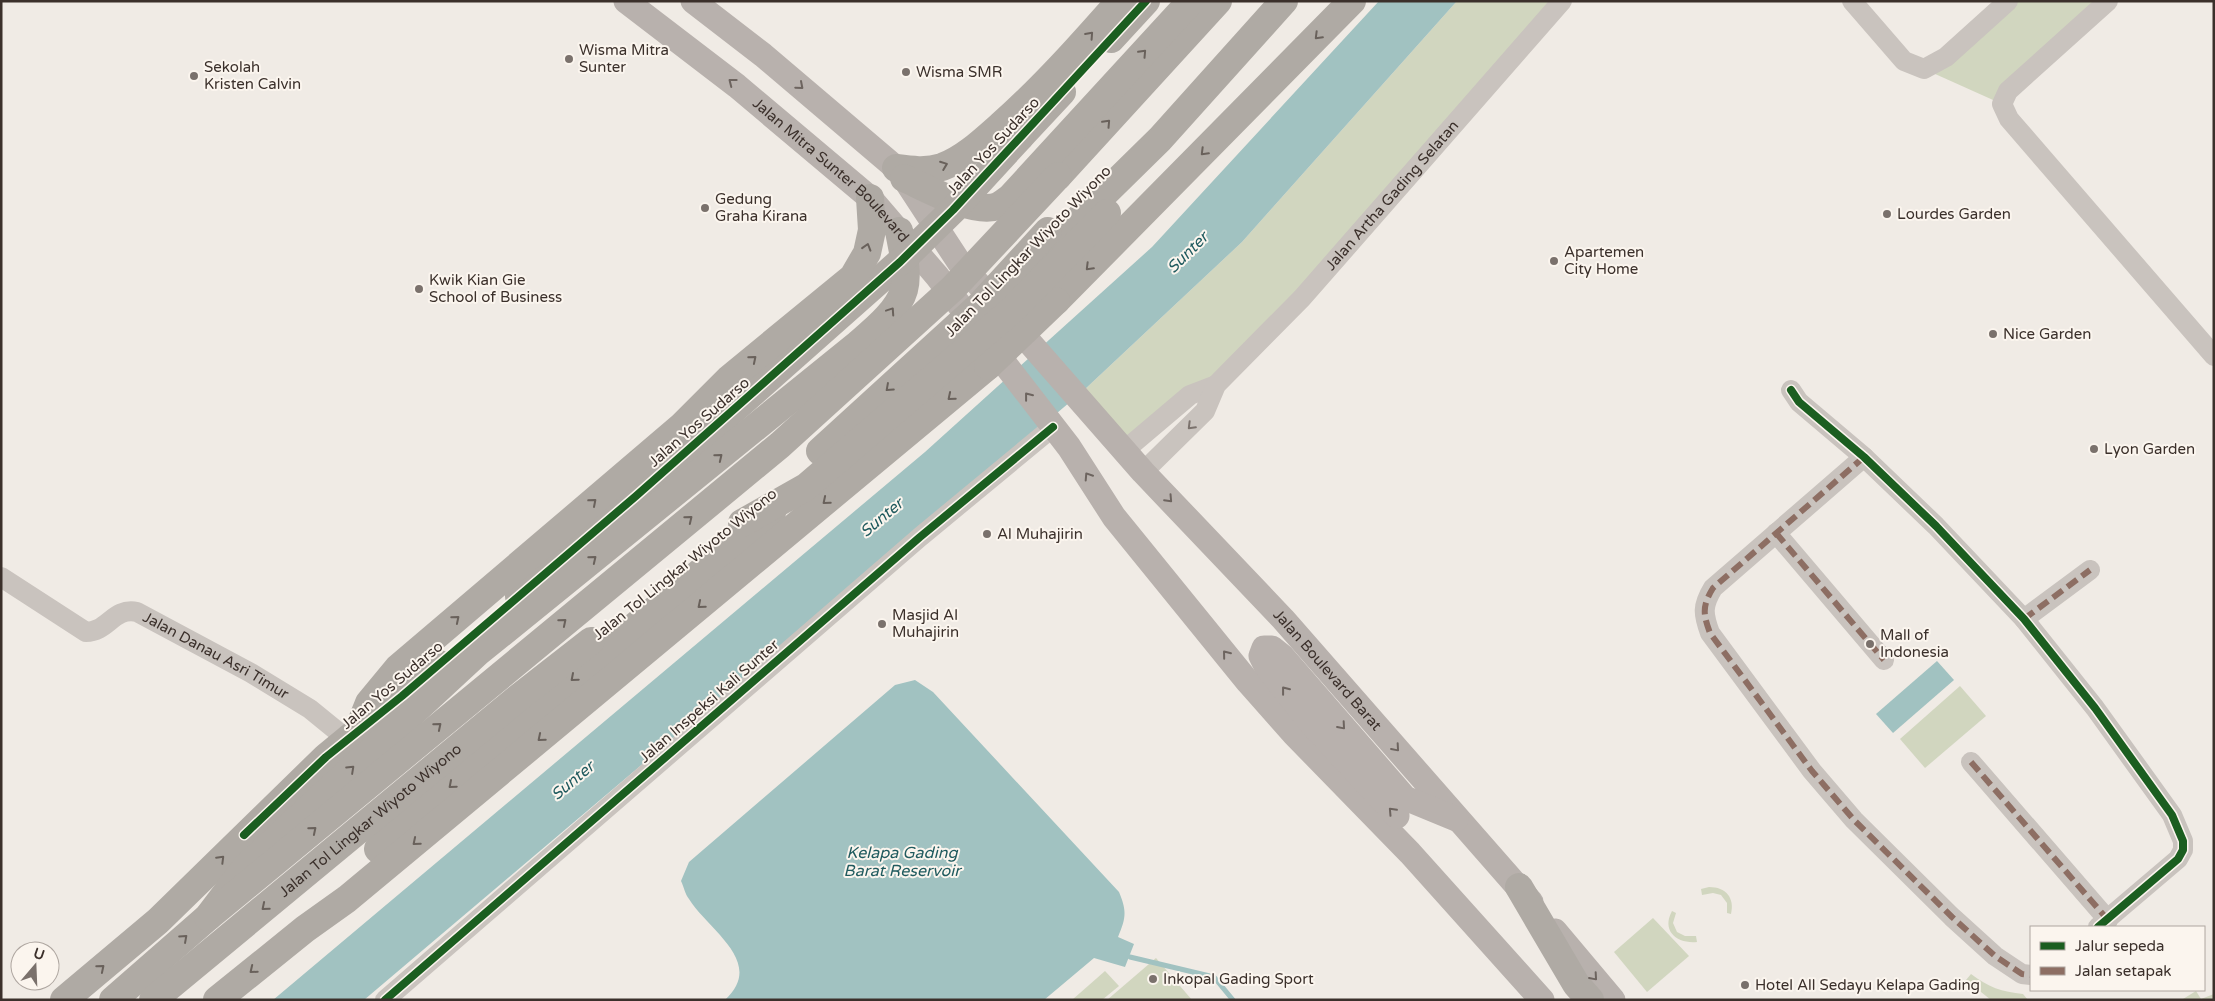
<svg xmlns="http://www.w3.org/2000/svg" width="2215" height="1001" viewBox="0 0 2215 1001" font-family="'Varela Round',sans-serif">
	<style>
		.green { fill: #d1d6bf }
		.water { fill: #a1c2c1 }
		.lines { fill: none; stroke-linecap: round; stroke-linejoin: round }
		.stream { stroke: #a1c2c1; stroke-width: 5 }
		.minor { stroke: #c9c3be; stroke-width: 20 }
		.major { stroke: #b8b1ad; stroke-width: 25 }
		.highway { stroke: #afaaa4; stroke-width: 28 }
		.highway-bridge { stroke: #afaaa4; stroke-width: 28 }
		.quiet { stroke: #8d6e63; stroke-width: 6; stroke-dasharray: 12 6; stroke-linecap: butt }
		.cycleway-casing { stroke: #fbf5ee; stroke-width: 11 }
		.cycleway { stroke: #1b5e20; stroke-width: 8 }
		.oneway { stroke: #69615b }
		.oneway2 { stroke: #6d645f }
		.oneway3 { stroke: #7b726d }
		.poi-dot { fill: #7a716c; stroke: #fbf5ee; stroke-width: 2 }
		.labels { text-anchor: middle; stroke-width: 4; stroke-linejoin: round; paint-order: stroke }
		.poi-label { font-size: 15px; fill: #3b302b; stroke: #fbf5ee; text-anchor: start }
		.street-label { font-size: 15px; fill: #3b302b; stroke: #fbf5ee }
		.water-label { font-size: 16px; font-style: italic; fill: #1f5a5e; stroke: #fbf5ee }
	</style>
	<rect width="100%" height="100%" fill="#f0ebe5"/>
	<!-- green -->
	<g class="green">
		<path d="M 1457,1 L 1561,1 L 1216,385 L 1125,450 L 1083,391 L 1242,242 Z"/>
		<path d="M 2005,1 L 2108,1 L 2002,104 L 1924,69 Z"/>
		<path d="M 1960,686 L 1986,716 L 1925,768 L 1900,739 Z"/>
		<path d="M 1709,887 C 1726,887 1735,898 1731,914 L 1727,913 L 1727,903 L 1721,895 L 1713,893 L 1702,895 L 1701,889 Z"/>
		<path d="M 1672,911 L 1676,913 L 1673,923 L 1677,932 L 1685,936 L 1696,936 L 1697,942 C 1677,944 1661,931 1672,911 Z"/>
		<path d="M 1653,918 L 1689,956 L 1647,992 L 1614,952 Z"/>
		<path d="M 1156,958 L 1192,1000 L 1107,1000 Z"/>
		<path d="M 1105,971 L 1119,986 L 1102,1000 L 1072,1000 Z"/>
		<path d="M 1971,974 C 1988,987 2002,992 2023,994 L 2028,1000 L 1991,1000 L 1966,980 Z"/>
		<path d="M 2196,991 L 2201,999 L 2214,994 L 2214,1000 L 2183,999 Z"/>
	</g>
	<!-- water -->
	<g class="water">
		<path d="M 1379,1 L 1457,1 L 1242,242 L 1083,391 L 364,1000 L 273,1000 L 925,452 L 1152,247 Z"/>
		<path d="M 1937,661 L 1954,680 L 1893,733 L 1876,714 Z"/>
		<path d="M 915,680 L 933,692 L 1119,892 C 1127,911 1126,918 1118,937 L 1134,944 L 1125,967 L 1094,958 L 1044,1000 L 725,1000 C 766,962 709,931 689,899 C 685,894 684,887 681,881 L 689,862 L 895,685 Z"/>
	</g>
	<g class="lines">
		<!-- stream -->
		<path class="stream" d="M 1130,957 L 1214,977 L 1233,1000"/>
		<!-- minor -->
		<g class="minor">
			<path d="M 1852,1 L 1904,61 L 1924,69 L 1946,57 L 2008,1"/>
			<path d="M 2108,1 L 2008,91 L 2002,104 L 2009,119 L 2214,356"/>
			<path d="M 1791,390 L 1799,402 L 1864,457 L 1936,526 L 2024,619 L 2095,708 L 2172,815 L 2183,841 L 2183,850 L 2178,859 L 2098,927"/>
			<path d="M 1125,450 L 1190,395 L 1216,385"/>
			<path d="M 1864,457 L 1713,588 C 1702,606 1703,614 1710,633 L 1812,771 L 1854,820 L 1952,917 L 1995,956 L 2022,974 L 2031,975"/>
			<path id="s1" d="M 1143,472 L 1205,411 L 1216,385 L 1302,298 L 1562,1"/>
			<path d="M 1776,533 L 1884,660"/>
			<path id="s2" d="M 1,577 L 86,632 C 108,632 113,607 137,612 L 251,673 L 310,709 L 348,740"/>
			<path d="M 2024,619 L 2090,570"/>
			<path d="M 1971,762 L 2108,920"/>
			<path d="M 385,1000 L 920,537 L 1053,427"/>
		</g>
		<!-- major -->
		<g class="major">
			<path id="s3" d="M 626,1 L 737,86 L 870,198 L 937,276 L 1069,447 L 1114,517 L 1248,682 L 1294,734 L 1410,853 L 1542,1000"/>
			<path id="s4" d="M 693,1 L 763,55 L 896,168 L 904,178 L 959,262 L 1143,472 L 1283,619 L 1531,902"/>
			<path d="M 1397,816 L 1310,722 L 1266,666 L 1261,656 L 1264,648 L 1272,648 L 1282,656 L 1405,798 L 1456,819"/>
			<path d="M 1555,931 L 1613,1000"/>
		</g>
		<!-- highway -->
		<g class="highway">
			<path d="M 1111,39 L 1146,1"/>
			<path d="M 1020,137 L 1062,92"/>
			<path d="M 896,168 C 911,170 927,172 942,167 C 964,159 983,141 1001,125 C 1044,87 1082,44 1120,1"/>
			<path d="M 1058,176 L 1218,1"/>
			<path d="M 904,178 C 926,188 974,215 998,206 C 1002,204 1007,200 1011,197 L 1191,1"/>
			<path d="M 1056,301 L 1352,1"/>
			<path d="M 1014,302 L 1022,283 L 1049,248 L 1160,139 L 1284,1"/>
			<path d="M 519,596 L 636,496 L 900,262"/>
			<path d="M 363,718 L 369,703 L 398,668 L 682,426 L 730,378 L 853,277 L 867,253 L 872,230 L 870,198"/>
			<path d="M 378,849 L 635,626 L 772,513"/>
			<path d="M 1519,887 L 1576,984 L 1590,1000"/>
			<path d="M 64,1000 L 158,921 L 326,757 L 439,664"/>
			<path d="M 113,1000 L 208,917 L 246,867 L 477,653 L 858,344 C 874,330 898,311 904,290 C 909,272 902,249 899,231"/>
			<path id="s5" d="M 153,1000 L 518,698 L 591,641"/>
			<path d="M 217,1000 L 305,929 L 347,899 L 988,366"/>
		</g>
		<!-- highway-bridge -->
		<g class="highway-bridge">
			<path d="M 900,262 L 953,210 L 1020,137"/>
			<path d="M 988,366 L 1056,301"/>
			<path d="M 820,451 L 980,305 L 1048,231"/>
			<path d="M 742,523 L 806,487 L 1012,310 L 1107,213"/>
			<path d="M 208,917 L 780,445 L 953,288 L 1058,176"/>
		</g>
		<!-- quiet -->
		<g class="quiet">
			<path d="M 1864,457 L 1713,588 C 1702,606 1703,614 1710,633 L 1812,771 L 1854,820 L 1952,917 L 1995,956 L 2022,974 L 2031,975"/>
			<path d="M 1776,533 L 1884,660"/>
			<path d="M 2024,619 L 2090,570"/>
			<path d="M 1971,762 L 2108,920"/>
		</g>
		<defs>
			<g id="cycleway">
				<path d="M 1791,390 L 1799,402 L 1864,457 L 1936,526 L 2024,619 L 2095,708 L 2172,815 L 2183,841 L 2183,850 L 2178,859 L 2098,927"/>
				<path d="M 244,835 L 326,757 L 402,696 L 636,496 L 900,262 L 953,210 L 1146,1"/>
				<path d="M 385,1000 L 920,537 L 1053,427"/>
			</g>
		</defs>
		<!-- cycleway casing -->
		<use href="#cycleway" class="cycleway-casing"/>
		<!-- cycleway -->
		<use href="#cycleway" class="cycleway"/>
	</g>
	<!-- one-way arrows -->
	<defs><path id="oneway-chevron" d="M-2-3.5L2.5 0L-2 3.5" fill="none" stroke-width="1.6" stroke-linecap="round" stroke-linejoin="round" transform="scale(1.25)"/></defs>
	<g class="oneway">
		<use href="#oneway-chevron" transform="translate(1090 35) rotate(-48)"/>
		<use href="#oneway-chevron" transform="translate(1318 36) rotate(135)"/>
		<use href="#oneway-chevron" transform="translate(1143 53) rotate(-47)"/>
		<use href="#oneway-chevron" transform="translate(1107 123) rotate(-47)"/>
		<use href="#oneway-chevron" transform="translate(1204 152) rotate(135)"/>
		<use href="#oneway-chevron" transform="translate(944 165) rotate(-21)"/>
		<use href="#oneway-chevron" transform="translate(867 247) rotate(-73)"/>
		<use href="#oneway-chevron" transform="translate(1089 267) rotate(135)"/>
		<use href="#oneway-chevron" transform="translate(891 311) rotate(-56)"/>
		<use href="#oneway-chevron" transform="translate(753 359) rotate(-40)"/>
		<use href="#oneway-chevron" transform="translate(889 388) rotate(138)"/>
		<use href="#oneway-chevron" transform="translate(951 397) rotate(140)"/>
		<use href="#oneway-chevron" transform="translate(719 457) rotate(-39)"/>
		<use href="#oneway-chevron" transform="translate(826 501) rotate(140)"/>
		<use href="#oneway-chevron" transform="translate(593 502) rotate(-41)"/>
		<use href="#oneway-chevron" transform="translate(689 519) rotate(-39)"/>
		<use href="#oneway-chevron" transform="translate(593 559) rotate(-39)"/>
		<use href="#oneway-chevron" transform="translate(701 605) rotate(140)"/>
		<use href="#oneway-chevron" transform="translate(456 619) rotate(-40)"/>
		<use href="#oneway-chevron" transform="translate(563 622) rotate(-40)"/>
		<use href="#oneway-chevron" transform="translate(574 678) rotate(139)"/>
		<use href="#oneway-chevron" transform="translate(438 726) rotate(-40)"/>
		<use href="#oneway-chevron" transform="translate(541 738) rotate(140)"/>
		<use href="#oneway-chevron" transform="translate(351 769) rotate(-43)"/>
		<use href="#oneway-chevron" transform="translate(452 785) rotate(139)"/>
		<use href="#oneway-chevron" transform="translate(313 830) rotate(-40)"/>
		<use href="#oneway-chevron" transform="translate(416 842) rotate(140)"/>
		<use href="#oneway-chevron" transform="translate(221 859) rotate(-45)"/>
		<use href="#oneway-chevron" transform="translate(265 907) rotate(140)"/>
		<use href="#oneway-chevron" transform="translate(184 938) rotate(-42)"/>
		<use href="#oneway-chevron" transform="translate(101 968) rotate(-40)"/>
		<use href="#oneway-chevron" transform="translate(253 970) rotate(141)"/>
	</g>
	<g class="oneway2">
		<use href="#oneway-chevron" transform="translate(732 82) rotate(-142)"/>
		<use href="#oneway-chevron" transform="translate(800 86) rotate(41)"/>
		<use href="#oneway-chevron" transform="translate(1028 396) rotate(-128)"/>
		<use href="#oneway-chevron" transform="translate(1088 476) rotate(-123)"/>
		<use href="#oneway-chevron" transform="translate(1169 499) rotate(47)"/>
		<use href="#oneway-chevron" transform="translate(1226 654) rotate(-129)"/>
		<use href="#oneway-chevron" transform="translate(1285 690) rotate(-128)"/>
		<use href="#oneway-chevron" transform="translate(1342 726) rotate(49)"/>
		<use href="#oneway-chevron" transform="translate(1396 748) rotate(49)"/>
		<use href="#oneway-chevron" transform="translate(1392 811) rotate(-133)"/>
		<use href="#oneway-chevron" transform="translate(1594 977) rotate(49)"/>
	</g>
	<use class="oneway3" href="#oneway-chevron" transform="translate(1191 426) rotate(135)"/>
	<!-- markers -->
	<g class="poi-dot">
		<circle cx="569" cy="59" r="5"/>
		<circle cx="906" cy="72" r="5"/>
		<circle cx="194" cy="76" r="5"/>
		<circle cx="705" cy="208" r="5"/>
		<circle cx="1887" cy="214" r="5"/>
		<circle cx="1554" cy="261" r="5"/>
		<circle cx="419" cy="289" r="5"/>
		<circle cx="1993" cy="334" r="5"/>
		<circle cx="2094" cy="449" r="5"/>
		<circle cx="987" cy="534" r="5"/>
		<circle cx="882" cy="624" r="5"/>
		<circle cx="1870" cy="644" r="5"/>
		<circle cx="1153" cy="979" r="5"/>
		<circle cx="1745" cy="985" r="5"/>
	</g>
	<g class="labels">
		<!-- poi labels -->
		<g class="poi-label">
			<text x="579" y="55">Wisma Mitra<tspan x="579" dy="17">Sunter</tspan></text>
			<text x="204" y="72">Sekolah<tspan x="204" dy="17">Kristen Calvin</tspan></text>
			<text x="916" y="77">Wisma SMR</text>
			<text x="715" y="204">Gedung<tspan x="715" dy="17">Graha Kirana</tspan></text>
			<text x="1897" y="219">Lourdes Garden</text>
			<text x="1564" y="257">Apartemen<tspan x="1564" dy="17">City Home</tspan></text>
			<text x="429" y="285">Kwik Kian Gie<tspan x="429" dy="17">School of Business</tspan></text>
			<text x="2003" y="339">Nice Garden</text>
			<text x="2104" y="454">Lyon Garden</text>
			<text x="997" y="539">Al Muhajirin</text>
			<text x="892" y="620">Masjid Al<tspan x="892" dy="17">Muhajirin</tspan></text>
			<text x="1880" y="640">Mall of<tspan x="1880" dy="17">Indonesia</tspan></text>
			<text x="1163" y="984">Inkopal Gading Sport</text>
			<text x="1755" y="990">Hotel All Sedayu Kelapa Gading</text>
		</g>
		<!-- street labels -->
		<g class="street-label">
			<text transform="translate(993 146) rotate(-47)" y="5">Jalan Yos Sudarso</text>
			<text dy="5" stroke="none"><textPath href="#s3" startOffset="266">Jalan Mitra Sunter Boulevard</textPath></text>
			<text dy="5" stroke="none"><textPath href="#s1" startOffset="374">Jalan Artha Gading Selatan</textPath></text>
			<text transform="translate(1028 251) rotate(-46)" y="5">Jalan Tol Lingkar Wiyoto Wiyono</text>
			<text transform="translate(699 422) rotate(-41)" y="5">Jalan Yos Sudarso</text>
			<text transform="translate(685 564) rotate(-39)" y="5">Jalan Tol Lingkar Wiyoto Wiyono</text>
			<text dy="5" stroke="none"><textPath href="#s2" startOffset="248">Jalan Danau Asri Timur</textPath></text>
			<text dy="5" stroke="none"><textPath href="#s4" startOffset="926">Jalan Boulevard Barat</textPath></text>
			<text transform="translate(392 685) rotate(-40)" y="5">Jalan Yos Sudarso</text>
			<text transform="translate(709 701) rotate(-41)" y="5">Jalan Inspeksi Kali Sunter</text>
			<text dy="5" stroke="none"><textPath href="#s5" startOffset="282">Jalan Tol Lingkar Wiyoto Wiyono</textPath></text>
		</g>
		<!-- water labels -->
		<g class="water-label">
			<text transform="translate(1187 252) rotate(-45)" y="6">Sunter</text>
			<text transform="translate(881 517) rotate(-40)" y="6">Sunter</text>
			<text transform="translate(572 780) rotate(-40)" y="6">Sunter</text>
			<text x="902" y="858">Kelapa Gading<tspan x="902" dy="18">Barat Reservoir</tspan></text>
		</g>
	</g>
	<!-- border -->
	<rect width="2215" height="1001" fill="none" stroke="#3b302b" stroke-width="5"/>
	<!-- legend -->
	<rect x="2030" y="926" width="175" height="65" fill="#fbf5ee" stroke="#aea6a0"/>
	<rect x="2040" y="942" width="25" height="8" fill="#1b5e20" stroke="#aea6a0"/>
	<text x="2075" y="951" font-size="15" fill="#3b302b">Jalur sepeda</text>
	<rect x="2040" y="967" width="25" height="8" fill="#8d6e63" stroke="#aea6a0"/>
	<text x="2075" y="976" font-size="15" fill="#3b302b">Jalan setapak</text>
	<!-- north arrow -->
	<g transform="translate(35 966) rotate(19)"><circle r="24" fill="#fbf5ee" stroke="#aea6a0"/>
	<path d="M0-4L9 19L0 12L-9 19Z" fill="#7a716c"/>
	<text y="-8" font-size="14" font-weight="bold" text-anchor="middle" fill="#3b302b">U</text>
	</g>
</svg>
